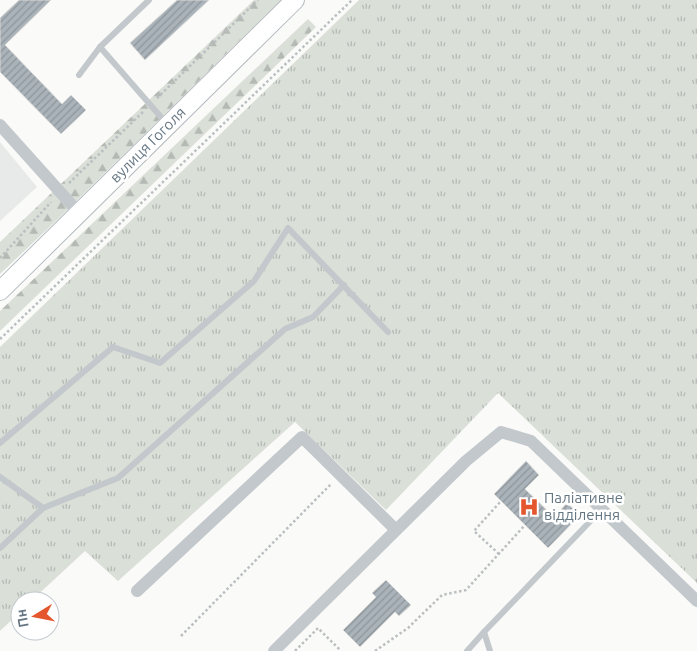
<svg xmlns="http://www.w3.org/2000/svg" width="697" height="651" viewBox="0 0 697 651" font-family="Ubuntu,sans-serif">
	<style>
		.built { fill: #e8e9e9 }
		.grass { fill: url(#grass-tufts) }
		.forest { fill: url(#forest-firs) }
		.building { fill: url(#building-hatch); stroke: #dcdcda }
		.lines { fill: none; stroke-linecap: round; stroke-linejoin: round }
		.secondary-casing { stroke: #b3babf; stroke-width: 20 }
		.path { stroke: #bbbfc2; stroke-width: 2.5; stroke-dasharray: 2.5 2.5; stroke-linecap: butt }
		.lane { stroke: #c3c8cc; stroke-width: 6 }
		.street { stroke: #c3c8cc; stroke-width: 12 }
		.secondary { stroke: #fff; stroke-width: 18 }
		.labels { text-anchor: middle; stroke-width: 5; stroke-linejoin: round; paint-order: stroke }
		.street-label { font-size: 15px; fill: #657683; stroke: #fff }
		.poi-label { font-size: 15px; fill: #657683; stroke: #fff; text-anchor: start }
	</style>
	<defs>
		<pattern id="grass-tufts" width="24" height="20" patternUnits="userSpaceOnUse" patternTransform="scale(1.25)"><rect width="24" height="20" fill="#dadfd7"/><path d="M3 7l-1-3M5 7V3M7 7l1-3M15 17l-1-3M17 17v-4M19 17l1-3" fill="none" stroke="#b4b9b4"/></pattern>
		<pattern id="forest-firs" width="22" height="20" patternUnits="userSpaceOnUse" patternTransform="scale(1.25)"><rect width="22" height="20" fill="#dadfd7"/><path d="M5 1l3.5 6h-7zM16 11l3.5 6h-7z" fill="#b4b9b4"/></pattern>
		<pattern id="building-hatch" width="6" height="6" patternUnits="userSpaceOnUse" patternTransform="scale(1.25)"><rect width="6" height="6" fill="#aab3b9"/><path d="M-1 1l2-2M0 6l6-6M5 7l2-2" fill="none" stroke="#8e969c"/></pattern>
	</defs>
	<rect width="100%" height="100%" fill="#fafaf8"/>
	<!-- built -->
	<path class="built" d="M 0,142 L 37,187 L 0,221 Z"/>
	<!-- grass -->
	<path class="grass" d="M 359,0 L 697,0 L 697,583 L 498,393 L 386,510 L 295,422 L 118,581 L 85,551 L 31,601 L 20,601 L 20,612 L 0,631 L 0,347 Z"/>
	<!-- forest -->
	<g class="forest">
		<path d="M 254,0 L 281,0 L 59,218 L 0,274 L 0,242 Z"/>
		<path d="M 308,19 L 316,27 L 0,331 L 0,311 Z"/>
	</g>
	<!-- building -->
	<g class="building">
		<path d="M 19,0 L 51,0 L 5,45 L 62,104 L 71,95 L 86,110 L 61,134 L 0,72 L 0,18 Z"/>
		<path d="M 177,0 L 209,0 L 145,60 L 130,43 Z"/>
		<path d="M 526,461 L 539,475 L 525,489 L 554,517 L 567,503 L 580,515 L 548,548 L 494,494 Z"/>
		<path d="M 386,580 L 411,605 L 399,616 L 395,612 L 360,647 L 343,630 L 376,597 L 372,593 Z"/>
	</g>
	<g class="lines">
		<defs>
			<path id="secondary" d="M 0,291 L 295,0"/>
		</defs>
		<!-- secondary casing -->
		<use href="#secondary" class="secondary-casing"/>
		<!-- path -->
		<g class="path">
			<path d="M 157,98 L 258,0"/>
			<path d="M 69,183 L 144,111"/>
			<path d="M 0,258 L 51,202"/>
			<path d="M 0,339 L 352,0"/>
			<path d="M 499,554 L 474,531 L 501,501"/>
			<path d="M 181,636 L 332,483"/>
			<path d="M 295,651 L 318,628 L 341,651"/>
			<path d="M 375,651 L 408,628 L 442,595 L 466,590 L 525,525"/>
		</g>
		<!-- lane -->
		<g class="lane">
			<path d="M 100,47 L 149,0"/>
			<path d="M 79,75 L 100,47 L 167,124"/>
			<path d="M 0,443 L 113,347 L 160,363 L 254,281 L 288,228 L 388,332"/>
			<path d="M 0,477 L 43,508"/>
			<path d="M 0,548 L 43,508 L 118,478 L 285,329 L 313,317 L 344,285"/>
			<path d="M 467,651 L 484,632"/>
			<path d="M 490,651 L 484,632 L 602,509"/>
		</g>
		<!-- street -->
		<g class="street">
			<path d="M 0,125 L 79,213"/>
			<path d="M 137,591 L 302,437 L 396,530"/>
			<path d="M 274,651 L 466,461 L 501,432 L 531,441 L 697,601"/>
		</g>
		<!-- secondary -->
		<use href="#secondary" class="secondary"/>
	</g>
	<!-- icons -->
	<defs>
		<symbol id="hospital-bare" viewBox="-9 -9 18 18"><path d="M-5-5h3v3.5h4V-5h3V5h-3V1.5h-4V5h-3Z" fill="#e4572e" stroke="#fff" stroke-width="2.5" paint-order="stroke"/></symbol>
	</defs>
	<g fill-rule="evenodd">
		<use href="#hospital-bare" x="515" y="493" width="28" height="28"/>
	</g>
	<g class="labels">
		<!-- street labels -->
		<g class="street-label">
			<text transform="translate(148 145) rotate(-45)" y="5">вулиця Гоголя</text>
		</g>
		<!-- poi labels -->
		<g class="poi-label">
			<text x="544" y="503">Паліативне<tspan x="544" dy="17">відділення</tspan></text>
		</g>
	</g>
	<!-- north arrow -->
	<g transform="translate(35 616) rotate(260)"><circle r="24" fill="#ffffff" stroke="#c1c8cd"/>
	<path d="M0-4L9 19L0 12L-9 19Z" fill="#e4572e"/>
	<text y="-8" font-size="14" font-weight="bold" text-anchor="middle" fill="#657683">Пн</text>
	</g>
</svg>
